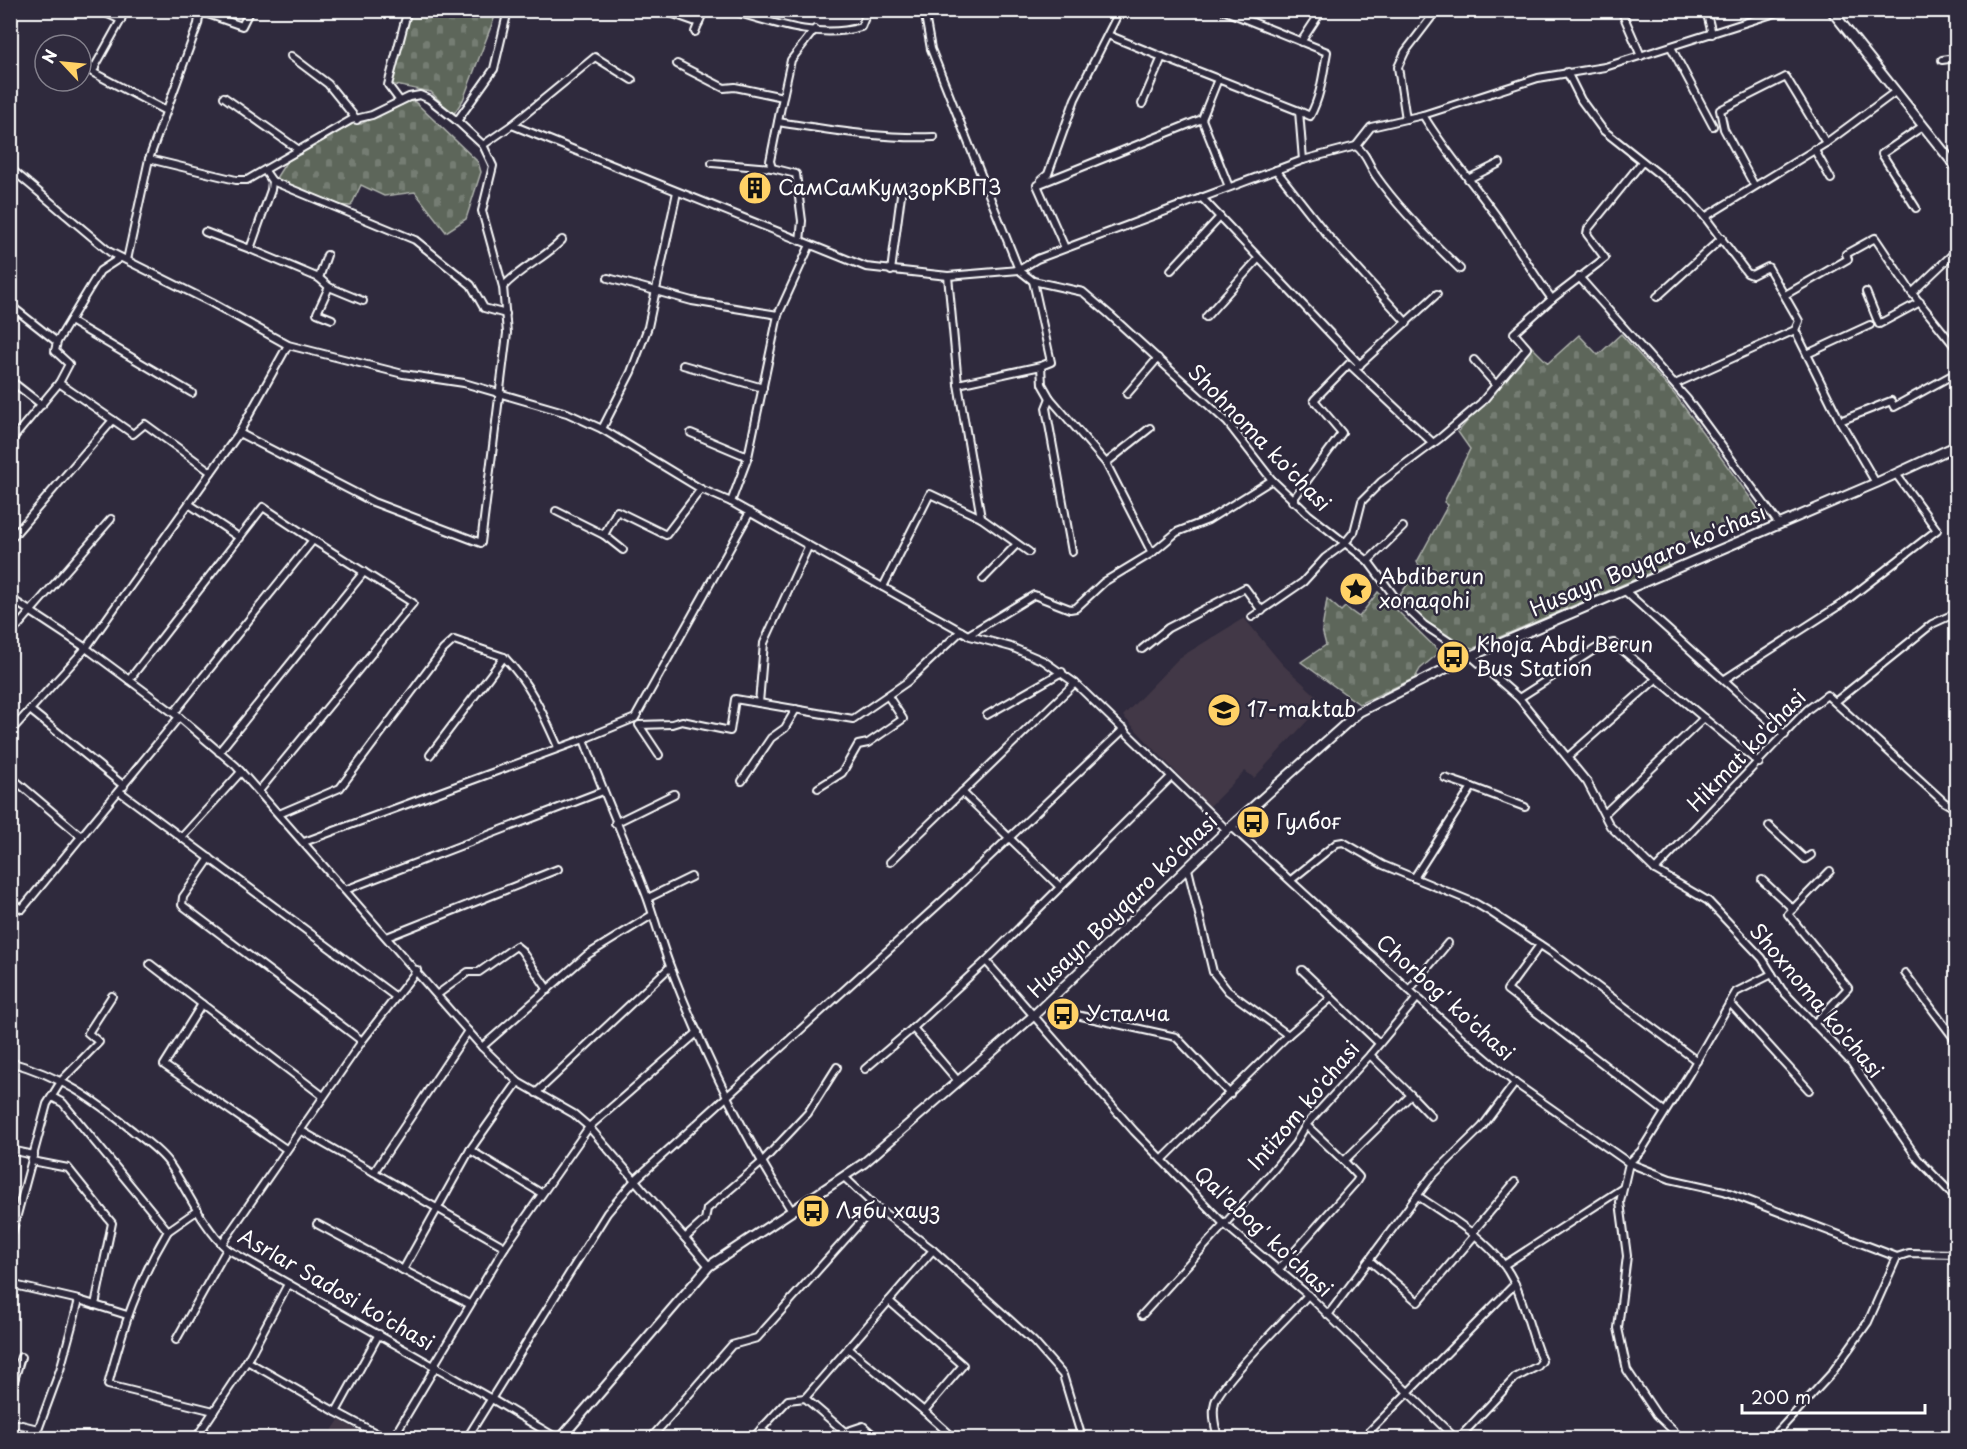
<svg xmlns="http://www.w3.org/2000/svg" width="1967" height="1449" viewBox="0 0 1967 1449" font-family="'Playpen Sans',sans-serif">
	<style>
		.built { fill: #423846 }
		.cemetery { fill: url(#cemetery-stones); stroke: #aeb2ac; stroke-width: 1.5 }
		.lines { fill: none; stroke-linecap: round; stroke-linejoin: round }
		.minor-casing { stroke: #fff; stroke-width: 10 }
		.major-casing { stroke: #fff; stroke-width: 12 }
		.minor { stroke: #2f2a3d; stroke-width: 6 }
		.major { stroke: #2f2a3d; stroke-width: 8 }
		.labels { text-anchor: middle; stroke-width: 5; stroke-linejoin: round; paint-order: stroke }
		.poi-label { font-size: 21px; fill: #fff; stroke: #2f2a3d; text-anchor: start }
		.street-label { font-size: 21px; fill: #fff; stroke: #2f2a3d }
	</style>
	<defs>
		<pattern id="cemetery-stones" width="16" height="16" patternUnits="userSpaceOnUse" patternTransform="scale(1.5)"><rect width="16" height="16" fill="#5d665a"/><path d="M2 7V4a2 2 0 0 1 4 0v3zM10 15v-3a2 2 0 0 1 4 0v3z" fill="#757d73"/></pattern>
	</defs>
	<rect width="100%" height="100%" fill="#2f2a3d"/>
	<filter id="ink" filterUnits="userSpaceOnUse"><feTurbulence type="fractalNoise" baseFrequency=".0167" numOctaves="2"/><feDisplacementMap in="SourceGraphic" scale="12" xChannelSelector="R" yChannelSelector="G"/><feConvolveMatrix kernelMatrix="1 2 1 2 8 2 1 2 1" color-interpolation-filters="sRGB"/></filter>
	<g filter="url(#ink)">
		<!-- built -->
		<g class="built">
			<path d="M 1244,618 L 1283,665 L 1324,703 L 1254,778 L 1245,771 L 1209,807 L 1123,716 L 1179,658 Z"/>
			<path d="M 339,1420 L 372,1438 L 327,1438 Z"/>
		</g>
		<!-- cemetery -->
		<g class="cemetery">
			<path d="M 409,11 L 497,11 L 463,100 L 453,115 L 431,92 L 390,84 Z"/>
			<path d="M 404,101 L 415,102 L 478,162 L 481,172 L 466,219 L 446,232 L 415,192 L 384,196 L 361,185 L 351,206 C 325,206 298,192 276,178 L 288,159 L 354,123 L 361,124 Z"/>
			<path d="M 1621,334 L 1676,396 L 1765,518 L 1740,531 L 1734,521 L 1711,530 L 1664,556 L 1668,565 L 1474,648 C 1445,648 1419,614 1400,595 L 1420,567 L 1417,562 L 1448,505 L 1444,502 L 1470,449 L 1458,432 L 1531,346 L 1548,363 L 1579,335 L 1598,355 Z"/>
			<path d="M 1378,592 L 1440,652 L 1420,669 L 1415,678 L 1359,704 L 1301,662 L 1326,645 L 1322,630 L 1327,599 L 1341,611 L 1345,607 L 1359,617 Z"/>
		</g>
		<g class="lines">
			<defs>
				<g id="minor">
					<path d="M 99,10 L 121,20 L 124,10"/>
					<path d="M 662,10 L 699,23"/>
					<path d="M 729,10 C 771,22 818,40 861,27 L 868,10"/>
					<path d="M 924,10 L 931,49 L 1019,270 L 1033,281 L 1083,292 L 1110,315 L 1227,422 L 1272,480 L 1308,514 L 1368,561 L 1394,596 L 1424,625 L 1471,656 L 1519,698 L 1587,782 L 1610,826 L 1655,870 L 1708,901 L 1762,958 L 1782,990 L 1851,1062 L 1918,1159 L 1956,1198"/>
					<path d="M 1223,10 L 1327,52 C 1323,74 1321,96 1310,116 L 1299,111 L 1303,160"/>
					<path d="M 1621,10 L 1641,56"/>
					<path d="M 1706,10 L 1712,34"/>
					<path d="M 199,11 L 242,26 L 250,10"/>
					<path d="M 121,20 L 92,72 L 166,111"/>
					<path d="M 695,32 L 704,10"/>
					<path d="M 1108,35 L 1162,57"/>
					<path d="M 1301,42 L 1322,10"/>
					<path d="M 1671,47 L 1713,126"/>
					<path d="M 291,56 L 328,84 L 357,120"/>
					<path d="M 1942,60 L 1956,58"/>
					<path d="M 81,61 L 95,68"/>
					<path d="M 677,64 L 724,88 L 735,87 L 783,97 L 770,161 L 772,168"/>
					<path d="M 1567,72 L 1581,100 L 1603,130 L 1684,194 L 1705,217 L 1747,273 L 1752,275 L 1768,267 L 1799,321 L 1795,330 L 1675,384"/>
					<path d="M 224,97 L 299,150"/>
					<path d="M 783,97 L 791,60 L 815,29"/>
					<path d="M 400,101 L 388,85 L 407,13 L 404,10"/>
					<path d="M 1142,104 L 1162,57 L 1218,79"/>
					<path d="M 1423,115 C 1446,153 1475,185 1500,221 C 1518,247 1533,274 1552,299"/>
					<path d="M 1202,119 L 1229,187"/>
					<path d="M 1406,119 L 1398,67 L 1405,52 L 1437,10"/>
					<path d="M 778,122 C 831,130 881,139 934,137"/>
					<path d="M 512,125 L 595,57 L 632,80"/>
					<path d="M 483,145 L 512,125 L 866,267 L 948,276 L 1019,270 L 1037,259 L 1303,160 L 1356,146 L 1371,127 L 1423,115 L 1538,78 L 1605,67 L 1785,10"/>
					<path d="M 1356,146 C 1366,153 1369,165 1376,176 C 1399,209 1431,241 1460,269"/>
					<path d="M 1814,149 L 1831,179"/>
					<path d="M 149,159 L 236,180 L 247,180 L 351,120 L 372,115 L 409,97 L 420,95 L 429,99 L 457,121"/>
					<path d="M 712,163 L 772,168 L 796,174 L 802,221 L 800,241"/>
					<path d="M 10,168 L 110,252 L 212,303 L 288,345 L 403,374 L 464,383 L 567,413 L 602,429 L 701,489 L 731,502 L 970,636 L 1011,647 L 1044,661 L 1075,683 L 1227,830"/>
					<path d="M 1276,170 L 1327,235 L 1407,323"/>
					<path d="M 1468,179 L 1500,163"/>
					<path d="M 1041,180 L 1048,174 L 1075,99 L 1120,10"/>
					<path d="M 272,181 L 415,240 L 471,285 L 484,308 L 506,314"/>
					<path d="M 1754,185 L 1724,129 L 1720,110 L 1786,77 L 1826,143"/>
					<path d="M 1201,197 L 1360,365"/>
					<path d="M 1916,208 L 1882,154 L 1923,126"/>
					<path d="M 1705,217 L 1826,143 L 1895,92"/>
					<path d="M 205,232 L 250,249 L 271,190 L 272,181 L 265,171"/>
					<path d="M 1065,248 L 1037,185 L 1202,119 L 1218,79 L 1299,111"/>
					<path d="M 250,249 L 319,278 L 327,255"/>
					<path d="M 127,260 L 149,159 L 198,24 L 200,10"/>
					<path d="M 1171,270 L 1220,217"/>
					<path d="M 891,271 L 902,187 L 914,188"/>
					<path d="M 948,276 L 958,384 L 1041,366"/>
					<path d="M 1579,277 L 1687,399 L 1779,524"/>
					<path d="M 319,278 L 329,287 L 363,301"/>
					<path d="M 608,278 L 692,301 L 778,315"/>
					<path d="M 1033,281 L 1051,362 L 1041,366 L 1042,384 L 1050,398 L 1106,463 L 1152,553"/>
					<path d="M 329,287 L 317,313 L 332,319"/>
					<path d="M 503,287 C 521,267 544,259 562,240"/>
					<path d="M 1866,292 L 1879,324 L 1920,302"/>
					<path d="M 1912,293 L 1956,251"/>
					<path d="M 1785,295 L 1848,259 L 1846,254 L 1875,238 L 1912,293 L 1956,348"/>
					<path d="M 1657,297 L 1722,238"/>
					<path d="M 10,305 L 57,342"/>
					<path d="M 1206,317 L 1258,259"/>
					<path d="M 70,321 L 192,393"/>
					<path d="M 1795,330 L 1840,421 L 1876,483"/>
					<path d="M 1807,354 L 1870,325"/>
					<path d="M 1474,360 L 1496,385"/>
					<path d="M 683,365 L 763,388"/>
					<path d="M 1357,367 L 1437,294"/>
					<path d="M 10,380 L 42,405"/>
					<path d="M 1127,394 L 1158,358"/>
					<path d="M 1050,398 L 1046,408 L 1072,552"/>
					<path d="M 113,420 L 133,434 L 145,424 L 211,472"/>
					<path d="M 1840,421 L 1891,401 L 1894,407 L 1956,373"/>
					<path d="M 602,429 L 631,372 L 648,327 L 677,192"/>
					<path d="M 239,433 L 373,502 L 481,543 L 507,333 L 503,287 L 482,211 L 493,166 L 483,145 L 457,121 L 494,69 L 508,10"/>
					<path d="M 691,433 L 748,457"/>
					<path d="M 10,442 L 59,383 L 69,364 L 55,351 L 57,342 L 100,271 L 120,258"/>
					<path d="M 1106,463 L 1150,428"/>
					<path d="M 1292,501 L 1342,433 L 1314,400 L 1349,364 L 1433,443"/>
					<path d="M 731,502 L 748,457 L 778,315 L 810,245"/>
					<path d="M 189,504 L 240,538"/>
					<path d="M 556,511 L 604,535"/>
					<path d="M 981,518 L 1029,552"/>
					<path d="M 10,540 L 113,420 L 59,383"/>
					<path d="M 623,550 L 604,535 L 617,511 L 666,535 L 701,489"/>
					<path d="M 1368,561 L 1403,527"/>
					<path d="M 983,579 L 1017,544"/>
					<path d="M 883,587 L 930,494 L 981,518 L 958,384"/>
					<path d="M 1625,591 L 1785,735"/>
					<path d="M 10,598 L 86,648 L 179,717 L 236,766 L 482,1047 L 518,1082 L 574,1114 L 589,1127 L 709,1266"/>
					<path d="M 1252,617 L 1303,582 L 1325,558 L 1344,544 L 1354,532 L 1362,501 L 1381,482 L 1440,438 L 1481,403 L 1527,348 L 1514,333 L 1552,299 L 1605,258 L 1587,234 L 1588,229 L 1642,162"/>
					<path d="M 10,635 L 111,519"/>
					<path d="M 968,635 L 1034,595 L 1070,609 L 1076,608 L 1104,582 L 1152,553 L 1177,532 L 1208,520 L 1272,480"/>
					<path d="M 1142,649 L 1168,628 L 1245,588 L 1262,611"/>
					<path d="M 504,657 C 530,684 543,713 558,747"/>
					<path d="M 1725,679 L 1843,603 L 1937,530 L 1896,474"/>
					<path d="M 129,680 L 263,507 L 313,540 L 174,713"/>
					<path d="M 1519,698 L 1600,646 L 1614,643 L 1704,718"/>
					<path d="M 1835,702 L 1932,624 L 1956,613"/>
					<path d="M 759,703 L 764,643 L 808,547"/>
					<path d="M 30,710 L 124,786"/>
					<path d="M 987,715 L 1062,672"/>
					<path d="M 10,732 L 86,648 L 239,433 L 288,345"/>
					<path d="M 584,739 C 603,793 627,844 647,897 C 655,919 661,943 670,966 C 703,1052 742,1134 792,1211"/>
					<path d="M 219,752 L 364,572"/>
					<path d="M 659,755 L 639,725 L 672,724 L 682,721 L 730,731 L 735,699 L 853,719 L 907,682 L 961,631"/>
					<path d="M 1568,757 L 1656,679"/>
					<path d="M 10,776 L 82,837"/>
					<path d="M 1445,778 L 1472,787"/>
					<path d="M 742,781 L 771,738 L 785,728 L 796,709"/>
					<path d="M 818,788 L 842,773 L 858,745 L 868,743 L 903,719 L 888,696"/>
					<path d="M 119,791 L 396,997"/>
					<path d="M 259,791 L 413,603 L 313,540"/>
					<path d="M 962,792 L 1060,887"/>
					<path d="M 279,814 L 340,788 L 443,650 L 454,640 L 504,657 L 430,755"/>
					<path d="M 1604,814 L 1704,718 L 1759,763"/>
					<path d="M 615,823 L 674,794"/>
					<path d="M 1769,826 L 1805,859 L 1811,855"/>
					<path d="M 1232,827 L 1456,1033 L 1515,1083 L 1629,1163 L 1620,1202 L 1627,1256 L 1618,1328 L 1627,1370 L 1657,1415 L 1681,1438"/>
					<path d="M 182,837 L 241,772"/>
					<path d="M 304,842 L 584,739 L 635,718 L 750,512"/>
					<path d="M 210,858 L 183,897 L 182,905 L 362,1041"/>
					<path d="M 890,862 L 1075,683"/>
					<path d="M 1188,869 L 1213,972 L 1228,991 L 1288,1035"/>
					<path d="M 1655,870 L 1807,710 L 1827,695 L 1944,802 L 1956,809"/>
					<path d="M 1414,878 L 1472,787 L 1525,807"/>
					<path d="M 1291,880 L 1337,843 L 1343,842 L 1383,865 L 1475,903 L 1492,913 L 1551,952 L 1697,1061"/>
					<path d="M 1762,880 L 1793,909"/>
					<path d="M 345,890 L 603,791"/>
					<path d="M 648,898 L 691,877"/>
					<path d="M 10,902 L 22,909 L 179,717"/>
					<path d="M 387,937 L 558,869"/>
					<path d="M 1540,945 L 1507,990 L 1664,1111"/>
					<path d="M 986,961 L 1134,1131 L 1223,1223 L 1308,1295 L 1455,1438"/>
					<path d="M 150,964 L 202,1004"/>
					<path d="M 1302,970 L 1379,1043"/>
					<path d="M 1905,973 L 1956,1041"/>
					<path d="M 1772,974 L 1736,992 L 1689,1074 L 1641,1151 L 1629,1163 L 1670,1179 L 1724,1191 L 1897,1257"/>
					<path d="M 1409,990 L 1448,943"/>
					<path d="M 438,994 L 468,972 L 479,972 L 516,946 L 521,950 L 548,990"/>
					<path d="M 1049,1001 L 1072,1014 L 1176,1037 L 1230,1094"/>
					<path d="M 1730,1003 L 1809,1090"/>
					<path d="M 1814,1024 L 1848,988 L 1788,914 L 1830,871"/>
					<path d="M 913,1028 L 986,961 L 1171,777"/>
					<path d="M 482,1047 L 587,955 L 652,915"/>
					<path d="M 10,1062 C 61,1076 93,1099 133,1131 C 145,1140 159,1150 168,1162 C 188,1190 201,1225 227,1249 L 490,1398 L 557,1438"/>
					<path d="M 865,1069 L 913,1028 L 958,1081"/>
					<path d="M 536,1093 L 670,967"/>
					<path d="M 1411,1095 L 1431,1116"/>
					<path d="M 52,1097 L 63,1103 L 168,1231 L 198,1210"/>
					<path d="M 1306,1125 L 1344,1161 L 1411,1095 L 1370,1055"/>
					<path d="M 300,1130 L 505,1247"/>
					<path d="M 286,1149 L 164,1065 L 202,1004 L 323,1096"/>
					<path d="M 10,1150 L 34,1155"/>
					<path d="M 470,1150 L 541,1193"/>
					<path d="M 1162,1160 L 1288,1035 L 1331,998"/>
					<path d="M 32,1161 L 68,1168 L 112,1223 L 95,1305"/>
					<path d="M 374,1172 L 468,1031"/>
					<path d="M 844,1177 L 875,1206 L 933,1250 L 1034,1342 L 1063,1375 L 1082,1438"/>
					<path d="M 1418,1196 C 1454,1221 1494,1241 1514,1282 C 1526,1307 1531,1336 1542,1361 L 1538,1366 L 1515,1378 L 1459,1438"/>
					<path d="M 317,1224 L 403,1270 L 470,1150 L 518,1082"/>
					<path d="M 168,1231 C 137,1283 123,1327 108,1385 L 214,1411"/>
					<path d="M 1472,1233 L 1515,1182"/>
					<path d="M 685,1238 L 705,1220 L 707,1209 L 761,1163 L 808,1113 L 837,1067"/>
					<path d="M 10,1241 L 47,1104 L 62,1080 L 99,1042 L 88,1033 L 112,996"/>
					<path d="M 222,1244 L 362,1041 L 417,970"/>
					<path d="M 1897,1257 L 1909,1253 L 1956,1254"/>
					<path d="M 1370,1261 L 1418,1302 L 1475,1235"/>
					<path d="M 1504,1265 L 1623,1188"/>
					<path d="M 1280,1268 L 1356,1182 L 1359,1177 L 1344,1161"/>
					<path d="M 403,1270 L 469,1304"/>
					<path d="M 10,1284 L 79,1300 L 127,1315"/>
					<path d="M 1142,1315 L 1270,1174 L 1295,1144 L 1306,1125 L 1370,1055 L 1418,997"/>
					<path d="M 1328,1315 L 1432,1176 L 1482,1127 L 1515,1083"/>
					<path d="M 379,1334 L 336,1412 L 385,1438"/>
					<path d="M 176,1340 L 227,1249"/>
					<path d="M 848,1348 L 924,1411 L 963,1365 L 889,1301"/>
					<path d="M 247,1361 L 336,1412"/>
					<path d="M 434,1365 L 505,1247 L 589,1127 L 698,1032"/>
					<path d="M 10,1376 L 15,1377 L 21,1357"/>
					<path d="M 805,1398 L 845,1432 L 863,1426 L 877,1438"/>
					<path d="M 10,1400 L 15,1377"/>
					<path d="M 924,1411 L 954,1438"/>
					<path d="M 10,1422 L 38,1429"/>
					<path d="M 761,1429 L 772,1438"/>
					<path d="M 35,1438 L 60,1370 L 79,1300"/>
					<path d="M 196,1438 L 247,1361 L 288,1284"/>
					<path d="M 393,1438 L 436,1366"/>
					<path d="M 467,1438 L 607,1213 L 635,1180 L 949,895 L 1124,729"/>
					<path d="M 651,1438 L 732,1345 L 757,1338 L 875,1206"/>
					<path d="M 753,1438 L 788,1400 L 805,1398 L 933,1250"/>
					<path d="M 1219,1438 C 1215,1430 1212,1412 1215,1402 C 1221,1382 1291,1314 1308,1295"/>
					<path d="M 1363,1438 L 1515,1284"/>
					<path d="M 1772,1438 L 1831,1374 L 1868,1322 L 1897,1257"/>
				</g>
				<g id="major">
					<path d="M 1831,10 L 1956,167"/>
					<path d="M 561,1438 L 709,1266 L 864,1163 L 1032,1017 L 1227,830 L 1359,712 L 1471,656 L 1876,483 L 1956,446"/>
				</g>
			</defs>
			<!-- minor casing -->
			<use href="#minor" class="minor-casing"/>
			<!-- major casing -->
			<use href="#major" class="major-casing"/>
			<!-- minor -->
			<use href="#minor" class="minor"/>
			<!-- major -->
			<use href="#major" class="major"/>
		</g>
	</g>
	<!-- icons -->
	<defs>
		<symbol id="building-disc" viewBox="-11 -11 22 22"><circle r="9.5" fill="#ffd166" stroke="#2f2a3d"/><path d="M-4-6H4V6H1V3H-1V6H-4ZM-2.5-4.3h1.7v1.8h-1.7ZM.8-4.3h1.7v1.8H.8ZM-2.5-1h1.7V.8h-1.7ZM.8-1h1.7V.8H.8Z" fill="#111"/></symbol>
		<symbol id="sight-disc" viewBox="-11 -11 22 22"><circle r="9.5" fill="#ffd166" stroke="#2f2a3d"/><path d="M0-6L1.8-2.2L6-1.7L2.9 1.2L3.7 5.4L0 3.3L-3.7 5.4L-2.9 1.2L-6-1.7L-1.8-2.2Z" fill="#111"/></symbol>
		<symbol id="bus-disc" viewBox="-11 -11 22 22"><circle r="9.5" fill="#ffd166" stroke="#2f2a3d"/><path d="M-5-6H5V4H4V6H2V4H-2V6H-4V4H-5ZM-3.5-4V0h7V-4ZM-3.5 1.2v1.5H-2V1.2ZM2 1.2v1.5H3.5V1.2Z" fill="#111"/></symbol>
		<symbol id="school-disc" viewBox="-11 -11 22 22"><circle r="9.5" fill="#ffd166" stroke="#2f2a3d"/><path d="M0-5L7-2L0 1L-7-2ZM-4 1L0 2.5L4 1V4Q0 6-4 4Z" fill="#111"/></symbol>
	</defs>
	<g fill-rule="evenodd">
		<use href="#building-disc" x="736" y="169" width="38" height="38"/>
		<use href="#sight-disc" x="1337" y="570" width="38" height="38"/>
		<use href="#bus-disc" x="1434" y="638" width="38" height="38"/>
		<use href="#school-disc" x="1205" y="691" width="38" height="38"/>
		<use href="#bus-disc" x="1234" y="803" width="38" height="38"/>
		<use href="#bus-disc" x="1044" y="995" width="38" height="38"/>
		<use href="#bus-disc" x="794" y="1192" width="38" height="38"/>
	</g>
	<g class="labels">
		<!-- poi labels -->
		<g class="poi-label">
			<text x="778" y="195">СамСамКумзорКВП3</text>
			<text x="1379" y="584">Abdiberun<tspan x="1379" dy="24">xonaqohi</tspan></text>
			<text x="1476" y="652">Khoja Abdi Berun<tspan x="1476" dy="24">Bus Station</tspan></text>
			<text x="1247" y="717">17-maktab</text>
			<text x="1276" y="829">Гулбоғ</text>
			<text x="1086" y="1021">Усталча</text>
			<text x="836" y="1218">Ляби хауз</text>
		</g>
		<!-- street labels -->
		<g class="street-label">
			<text transform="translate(1259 438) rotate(46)" y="7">Shohnoma ko'chasi</text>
			<text transform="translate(1648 561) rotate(-23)" y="7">Husayn Boyqaro ko'chasi</text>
			<text transform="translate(1747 751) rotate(-46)" y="7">Hikmat ko'chasi</text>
			<text transform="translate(1123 906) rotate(-44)" y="7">Husayn Boyqaro ko'chasi</text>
			<text transform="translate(1445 998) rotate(42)" y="7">Сhorbog' ko'chasi</text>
			<text transform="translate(1816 1001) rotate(50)" y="7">Shoxnoma ko'chasi</text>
			<text transform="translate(1304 1106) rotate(-50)" y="7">Intizom ko'chasi</text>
			<text transform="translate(1263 1232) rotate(43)" y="7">Qal'abog' ko'chasi</text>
			<text transform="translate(336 1290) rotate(30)" y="7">Asrlar Sadosi ko'chasi</text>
		</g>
	</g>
	<!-- margin -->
	<rect width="1967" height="1449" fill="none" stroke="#2f2a3d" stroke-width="36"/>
	<rect x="18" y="18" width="1931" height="1413" fill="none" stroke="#fff" stroke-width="2" filter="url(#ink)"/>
	<!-- north arrow -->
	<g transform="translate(63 63) rotate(296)"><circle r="28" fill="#2f2a3d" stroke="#827f8b" stroke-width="1.5"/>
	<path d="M0-4.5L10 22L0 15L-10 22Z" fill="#ffd166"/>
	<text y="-9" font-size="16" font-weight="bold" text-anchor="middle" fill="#ffffff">N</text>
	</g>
	<!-- scale -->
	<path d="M1742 1404v9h183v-9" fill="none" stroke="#ffffff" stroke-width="3"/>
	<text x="1751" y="1404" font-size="18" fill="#ffffff" stroke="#2f2a3d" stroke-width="4.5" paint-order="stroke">200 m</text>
</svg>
